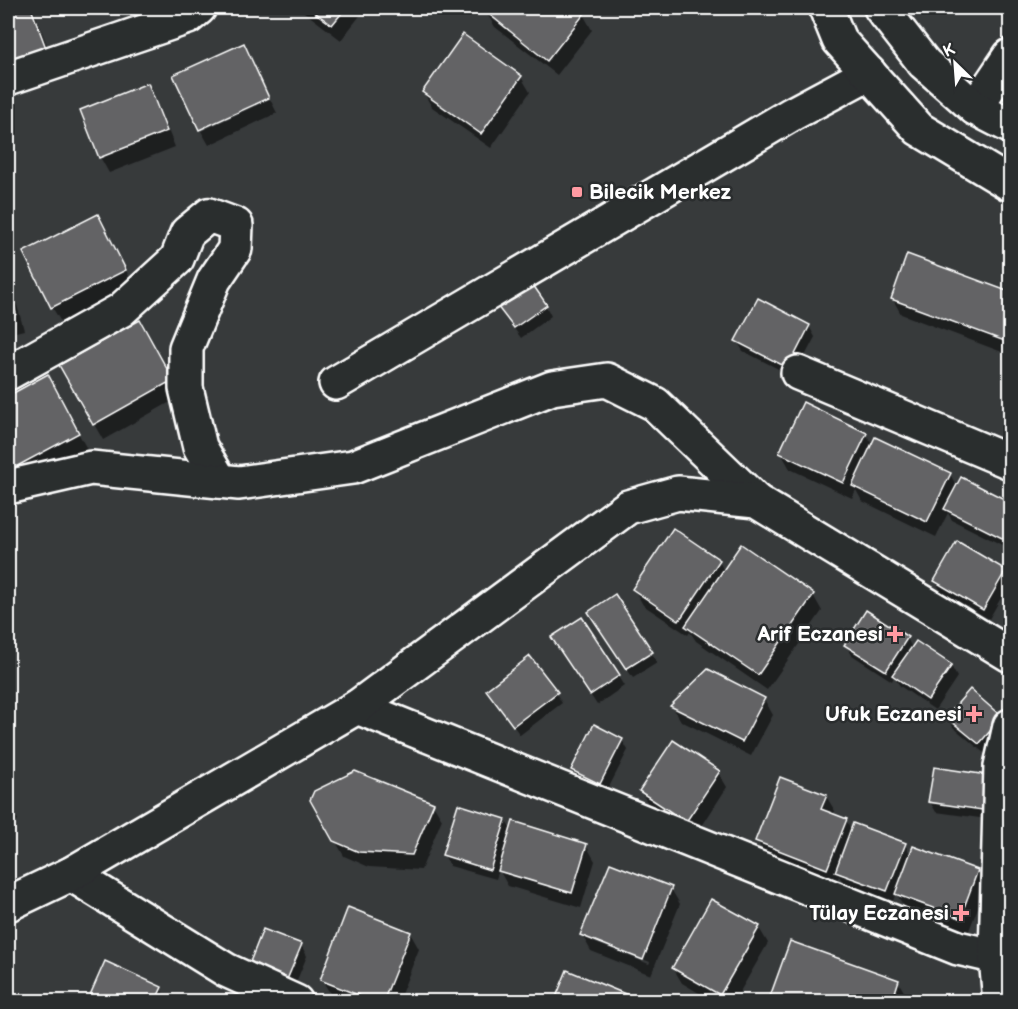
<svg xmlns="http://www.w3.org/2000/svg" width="1018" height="1009" viewBox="0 0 1018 1009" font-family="'Balsamiq Sans',sans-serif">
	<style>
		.shadow { fill: #0007; fill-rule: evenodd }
		.building { fill: #636465; stroke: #fff; stroke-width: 1.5 }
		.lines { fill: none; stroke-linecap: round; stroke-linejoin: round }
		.minor-casing { stroke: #fff; stroke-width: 38 }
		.major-casing { stroke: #fff; stroke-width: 38 }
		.minor { stroke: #2a2d2e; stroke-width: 33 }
		.major { stroke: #2a2d2e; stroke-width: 33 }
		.poi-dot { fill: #ff9aa2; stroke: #2a2d2e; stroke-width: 2 }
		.labels { text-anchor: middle; stroke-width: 5; stroke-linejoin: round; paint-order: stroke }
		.poi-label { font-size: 21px; font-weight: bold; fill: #fff; stroke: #2a2d2e; text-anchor: end }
	</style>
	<rect width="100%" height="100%" fill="#373a3b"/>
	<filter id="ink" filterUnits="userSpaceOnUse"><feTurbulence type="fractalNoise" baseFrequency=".0167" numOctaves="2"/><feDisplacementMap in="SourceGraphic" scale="12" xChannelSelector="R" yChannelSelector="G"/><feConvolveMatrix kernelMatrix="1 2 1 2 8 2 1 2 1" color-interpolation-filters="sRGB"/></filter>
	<g filter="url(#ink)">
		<!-- shadow -->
		<g class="shadow">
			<path d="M 8,8 L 33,8 L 54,64 L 8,82 Z"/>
			<path d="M 299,8 L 366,8 L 341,40 Z"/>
			<path d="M 490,8 L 575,8 L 583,14 L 592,30 L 557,75 L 495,27 L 486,12 Z"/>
			<path d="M 656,8 L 680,8 L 661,17 Z"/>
			<path d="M 243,45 L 269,96 L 199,128 Z"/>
			<path d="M 521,77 L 530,92 L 491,148 L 432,107 L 423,92 Z"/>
			<path d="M 148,85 L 156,101 L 175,147 L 109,173 L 100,157 Z"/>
			<path d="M 270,99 L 277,113 L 209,145 L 201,131 Z"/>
			<path d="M 106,231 L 134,286 L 61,322 L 52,307 Z"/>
			<path d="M 908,256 L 1010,294 L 1010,355 L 901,314 L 892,298 Z"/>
			<path d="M 8,273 L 24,330 L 8,334 Z"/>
			<path d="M 759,300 L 809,326 L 815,337 L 794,377 L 743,351 L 737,341 Z"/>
			<path d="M 546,306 L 551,316 L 521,338 L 505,316 Z"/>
			<path d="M 139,322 L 181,396 L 103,440 L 61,366 Z"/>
			<path d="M 47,376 L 87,449 L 12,489 L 8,480 L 8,397 Z"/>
			<path d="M 866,434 L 873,445 L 950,474 L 957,487 L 961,479 L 1010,503 L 1010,549 L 952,520 L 948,513 L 936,537 L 862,501 L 856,490 L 852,498 L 790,469 L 781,453 Z"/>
			<path d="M 719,561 L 724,571 L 813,595 L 822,611 L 767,690 L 696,641 L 690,632 L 688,635 L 643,605 L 634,589 Z"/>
			<path d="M 1005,571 L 1010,582 L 989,619 L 941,591 L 935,581 Z"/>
			<path d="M 582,619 L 624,686 L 597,705 L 559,647 Z"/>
			<path d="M 596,623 L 651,652 L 657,663 L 633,678 Z"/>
			<path d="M 907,638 L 912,648 L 916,643 L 951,666 L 957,677 L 935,710 L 900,686 L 894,677 L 892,681 L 852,655 L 846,645 Z"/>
			<path d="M 487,690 L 556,693 L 562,703 L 520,735 Z"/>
			<path d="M 764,699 L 773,715 L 751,756 L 681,721 L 672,706 Z"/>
			<path d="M 948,717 L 1007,728 L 985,754 L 953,727 Z"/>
			<path d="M 622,740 L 628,750 L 606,793 L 579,780 L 573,770 Z"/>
			<path d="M 718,772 L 727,787 L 695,837 L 650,807 L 641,792 Z"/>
			<path d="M 987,776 L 987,819 L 936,812 L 930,802 Z"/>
			<path d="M 826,796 L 835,811 L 833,815 L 846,820 L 852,831 L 905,844 L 911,856 L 977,871 L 986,887 L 968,933 L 906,910 L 896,893 L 893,901 L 843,882 L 839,876 L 836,884 L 766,856 L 757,841 Z"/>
			<path d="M 312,800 L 433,804 L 442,819 L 421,870 L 369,867 L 344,856 Z"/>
			<path d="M 8,802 L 18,820 L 8,827 Z"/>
			<path d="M 505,820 L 512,831 L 586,845 L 595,861 L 581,908 L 508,886 L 499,870 L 496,879 L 450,866 L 444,855 Z"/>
			<path d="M 671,889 L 680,904 L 651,975 L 591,951 L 582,935 ZM 593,939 L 650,962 L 649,964 L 593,942 Z"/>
			<path d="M 759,928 L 768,943 L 734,1002 L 714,1002 L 682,983 L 673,968 Z"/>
			<path d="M 264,931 L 301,945 L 307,956 L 292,992 Z"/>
			<path d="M 410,933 L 419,949 L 398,1002 L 347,1002 L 331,995 L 322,980 Z"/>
			<path d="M 898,981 L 907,997 L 905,1002 L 770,1002 Z"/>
			<path d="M 161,989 L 168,1002 L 88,1002 Z"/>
		</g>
		<!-- building -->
		<g class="building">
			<path d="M 8,8 L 31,8 L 46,48 L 8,63 Z"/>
			<path d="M 309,8 L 346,8 L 332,25 Z"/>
			<path d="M 488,8 L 578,8 L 585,13 L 547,61 L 485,11 Z"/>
			<path d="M 463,34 L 522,76 L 481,134 L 422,92 Z"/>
			<path d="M 244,43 L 269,98 L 199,130 L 173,75 Z"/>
			<path d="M 148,83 L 167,131 L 99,158 L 80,110 Z"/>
			<path d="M 98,214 L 126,270 L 51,308 L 23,252 Z"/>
			<path d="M 907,254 L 1010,292 L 1010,343 L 891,299 Z"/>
			<path d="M 8,282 L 16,314 L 8,317 Z"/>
			<path d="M 531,282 L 547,305 L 514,328 L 497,306 Z"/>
			<path d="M 758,298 L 810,325 L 788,368 L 735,341 Z"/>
			<path d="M 140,320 L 173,380 L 93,425 L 59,365 Z"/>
			<path d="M 48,374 L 79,433 L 8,471 L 8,396 Z"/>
			<path d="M 803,402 L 867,433 L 843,483 L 779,453 Z"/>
			<path d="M 875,437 L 951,473 L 927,522 L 852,486 Z"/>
			<path d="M 961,477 L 1010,502 L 1010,542 L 944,509 Z"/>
			<path d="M 673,528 L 720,560 L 679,621 L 632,589 Z"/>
			<path d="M 957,541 L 1006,570 L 983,610 L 934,581 Z"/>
			<path d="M 741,544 L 814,594 L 758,675 L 685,626 Z"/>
			<path d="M 615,594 L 653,652 L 626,669 L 588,612 Z"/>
			<path d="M 866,610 L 908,637 L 886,671 L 844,645 Z"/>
			<path d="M 582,617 L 620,675 L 590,695 L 551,637 Z"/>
			<path d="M 916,641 L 952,665 L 928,700 L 892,675 Z"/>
			<path d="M 530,656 L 558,692 L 513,726 L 486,690 Z"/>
			<path d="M 708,669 L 765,698 L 742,742 L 670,706 Z"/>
			<path d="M 970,689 L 1002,717 L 979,744 L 946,717 Z"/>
			<path d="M 594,724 L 623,739 L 600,784 L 571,770 Z"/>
			<path d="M 673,740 L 720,771 L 686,822 L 639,791 Z"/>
			<path d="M 934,767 L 987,775 L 982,810 L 928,802 Z"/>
			<path d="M 355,771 L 434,803 L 412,855 L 359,852 L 333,841 L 310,800 L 314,791 Z"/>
			<path d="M 780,777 L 827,795 L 821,809 L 847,819 L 827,869 L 755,841 Z"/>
			<path d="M 458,804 L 506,819 L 490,870 L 442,855 Z"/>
			<path d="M 513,821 L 587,844 L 572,893 L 498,871 Z"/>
			<path d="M 853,823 L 906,843 L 887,891 L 835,872 Z"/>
			<path d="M 913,846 L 978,870 L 960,918 L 895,894 Z"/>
			<path d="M 610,863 L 672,887 L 643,960 L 580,935 Z"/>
			<path d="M 711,899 L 760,926 L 720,995 L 672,968 Z"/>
			<path d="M 348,907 L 411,932 L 383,1002 L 376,1002 L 320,980 Z"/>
			<path d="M 263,929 L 302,944 L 286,982 L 248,967 Z"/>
			<path d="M 790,941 L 899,980 L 892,1002 L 768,1002 Z"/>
			<path d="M 105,961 L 162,987 L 155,1002 L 87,1002 Z"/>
			<path d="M 567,970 L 635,998 L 633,1002 L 554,1002 Z"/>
		</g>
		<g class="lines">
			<defs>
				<g id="minor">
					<path d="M 8,78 L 188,17 L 199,8"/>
					<path d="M 975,108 L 1010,56"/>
					<path d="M 8,373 L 121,310 L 177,259 L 187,233 L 209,215 L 236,225 L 235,249 L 214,280 L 186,348 L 186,388 L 200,447 L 220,481"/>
					<path d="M 798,373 L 1010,462"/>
					<path d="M 336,383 L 792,114 L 869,73"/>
					<path d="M 8,487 L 91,468 L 239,483 L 353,467 L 552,388 L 607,380 L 655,404 L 756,501"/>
					<path d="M 357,707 L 958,948 L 1010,960"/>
					<path d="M 71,874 L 226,970 L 296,1002"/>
					<path d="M 8,904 L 71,874 L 357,707 L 628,507 L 678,493 L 756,501 L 1010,655"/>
					<path d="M 1000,1002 L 996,957 L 1001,766 L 1010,726"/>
				</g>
				<g id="major">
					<path d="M 826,8 L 839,40 L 919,129 L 1010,184"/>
					<path d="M 881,8 L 924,63 L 975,108 L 1010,126"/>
				</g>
			</defs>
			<!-- minor casing -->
			<use href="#minor" class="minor-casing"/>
			<!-- major casing -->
			<use href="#major" class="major-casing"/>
			<!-- minor -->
			<use href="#minor" class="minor"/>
			<!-- major -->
			<use href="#major" class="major"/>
		</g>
	</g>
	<!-- markers -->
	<g class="poi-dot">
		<rect x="571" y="186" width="12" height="12" rx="3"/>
		<path d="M892 625h6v6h6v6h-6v6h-6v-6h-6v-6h6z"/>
		<path d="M971 705h6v6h6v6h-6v6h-6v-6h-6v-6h6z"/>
		<path d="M958 904h6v6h6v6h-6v6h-6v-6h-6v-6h6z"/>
	</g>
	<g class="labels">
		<!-- poi labels -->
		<g class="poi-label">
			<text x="589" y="199" text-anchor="start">Bilecik Merkez</text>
			<text x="883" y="641">Arif Eczanesi</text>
			<text x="962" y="721">Ufuk Eczanesi</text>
			<text x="949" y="920">Tülay Eczanesi</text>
		</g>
	</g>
	<!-- margin -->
	<rect width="1018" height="1009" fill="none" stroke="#2a2d2e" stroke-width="30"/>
	<rect x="15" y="15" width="988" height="979" fill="none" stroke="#fff" stroke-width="2" filter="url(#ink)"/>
	<!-- north arrow -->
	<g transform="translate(955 63) rotate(335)" stroke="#2a2d2e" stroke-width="4.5" paint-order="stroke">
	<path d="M0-4.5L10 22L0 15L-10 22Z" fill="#ffffff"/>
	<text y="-9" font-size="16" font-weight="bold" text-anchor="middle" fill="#ffffff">K</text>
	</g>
</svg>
